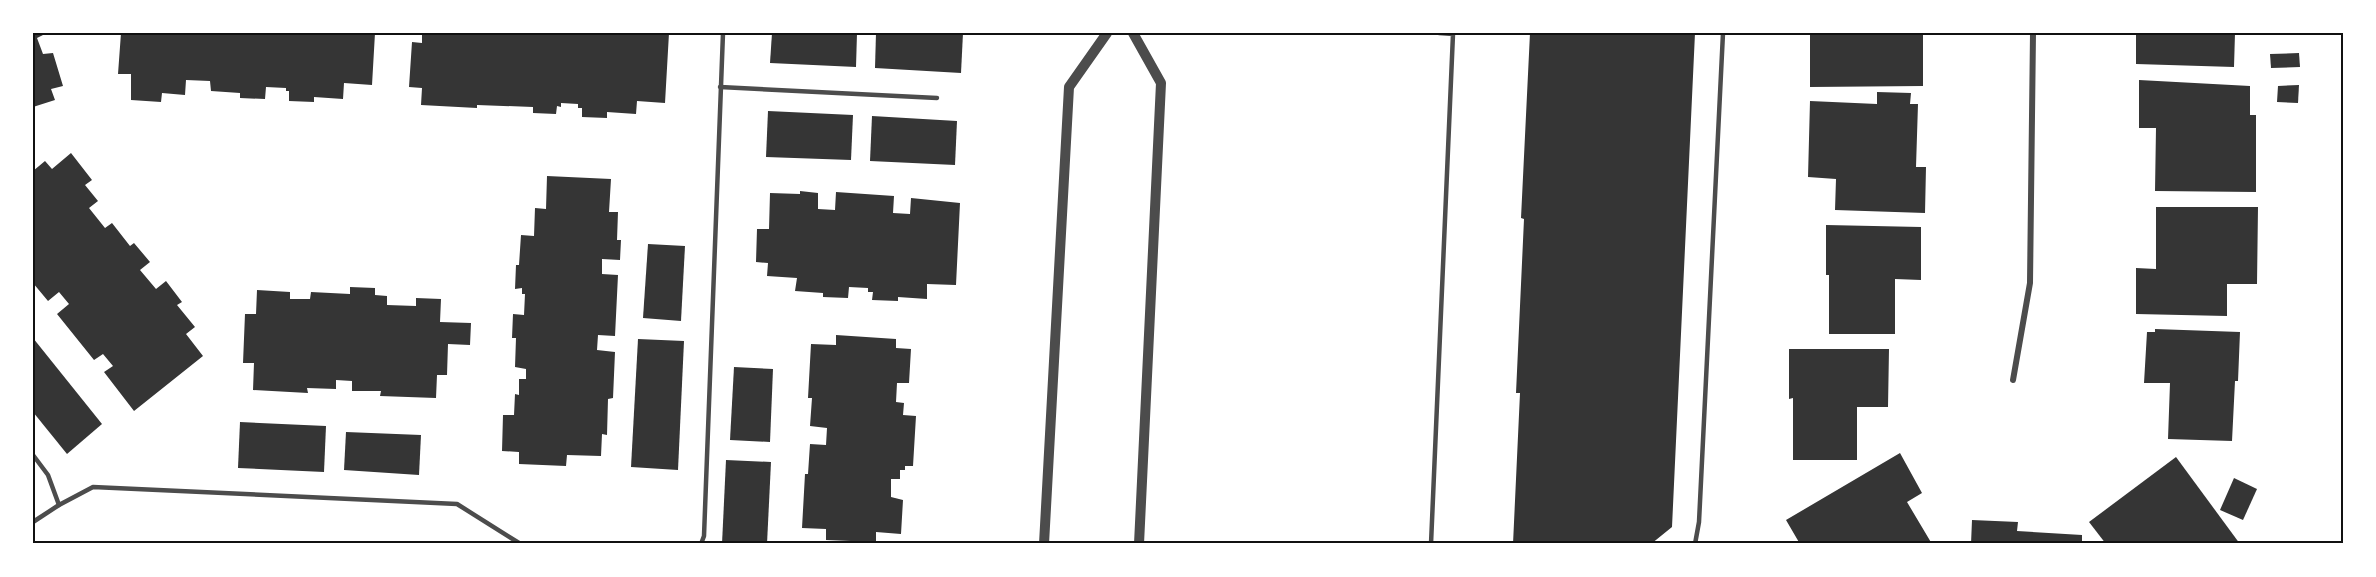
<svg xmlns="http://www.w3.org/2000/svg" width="2376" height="577" viewBox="0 0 2376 577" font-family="'Varela Round',sans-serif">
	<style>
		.building { fill: #353535 }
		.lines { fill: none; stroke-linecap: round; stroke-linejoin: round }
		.service { stroke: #4c4c4c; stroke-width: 4.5 }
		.minor { stroke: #4c4c4c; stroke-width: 6 }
		.tertiary { stroke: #4c4c4c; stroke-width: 10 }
		.neatline { fill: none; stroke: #111; stroke-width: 2 }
	</style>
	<rect width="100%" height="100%" fill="#fff"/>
	<!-- building -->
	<g class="building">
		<path d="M 33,33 L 43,33 L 43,35 L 37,38 L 43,54 L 53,53 L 63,86 L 51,89 L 55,100 L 33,107 Z"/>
		<path d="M 121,33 L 375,33 L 372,85 L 344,83 L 343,99 L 314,97 L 314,102 L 289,101 L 289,91 L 286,91 L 286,88 L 266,87 L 265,99 L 240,98 L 240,93 L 211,91 L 210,81 L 186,80 L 185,95 L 162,93 L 161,102 L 131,100 L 131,74 L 118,74 Z"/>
		<path d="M 422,33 L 669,33 L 665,103 L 637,101 L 636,114 L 607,112 L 607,118 L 582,117 L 582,108 L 578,108 L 578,104 L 561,103 L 561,107 L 557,106 L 556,114 L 533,113 L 533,107 L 477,105 L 477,108 L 421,105 L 422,88 L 409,87 L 412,42 L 422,43 Z"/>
		<path d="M 772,33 L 857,33 L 856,67 L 770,63 Z"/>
		<path d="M 876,33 L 963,33 L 961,73 L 875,68 Z"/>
		<path d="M 1530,33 L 1695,33 L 1672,527 L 1651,544 L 1513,544 L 1520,393 L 1516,393 L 1524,219 L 1521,218 Z"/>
		<path d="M 1810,33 L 1923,33 L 1923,86 L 1810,87 Z"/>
		<path d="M 2136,33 L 2235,33 L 2234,67 L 2136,64 Z"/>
		<path d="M 2299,53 L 2300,67 L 2271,68 L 2270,54 Z"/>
		<path d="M 2139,80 L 2250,86 L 2250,115 L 2256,115 L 2256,192 L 2155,191 L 2156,128 L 2139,128 Z"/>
		<path d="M 2299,85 L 2298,103 L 2277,102 L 2278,86 Z"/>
		<path d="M 1877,92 L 1911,93 L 1910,104 L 1918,104 L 1916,167 L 1926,167 L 1925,213 L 1835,210 L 1836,179 L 1808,177 L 1810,101 L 1877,104 Z"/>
		<path d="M 768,111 L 853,115 L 851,160 L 766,157 Z"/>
		<path d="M 872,116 L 957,121 L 955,165 L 870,161 Z"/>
		<path d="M 71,153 L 92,180 L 85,185 L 98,201 L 89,208 L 105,228 L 112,223 L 130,246 L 134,243 L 150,262 L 140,270 L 156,289 L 166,281 L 182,302 L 177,305 L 195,327 L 186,334 L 203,356 L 134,411 L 104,372 L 113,366 L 103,354 L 94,360 L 57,314 L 69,304 L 59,292 L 48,301 L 33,283 L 33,171 L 45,161 L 52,169 Z"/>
		<path d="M 547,176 L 611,179 L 609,212 L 618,212 L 617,240 L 621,240 L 620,260 L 602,259 L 602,274 L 618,275 L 615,336 L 598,335 L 597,350 L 615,352 L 613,398 L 608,399 L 607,435 L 602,434 L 601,456 L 567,455 L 566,466 L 519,464 L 519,452 L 502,451 L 503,415 L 514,415 L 515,394 L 519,395 L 519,379 L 526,379 L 526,369 L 515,367 L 516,338 L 512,338 L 513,314 L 524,315 L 525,294 L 522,294 L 522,288 L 515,289 L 516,265 L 519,265 L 521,235 L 534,236 L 535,208 L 546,209 Z"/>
		<path d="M 800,191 L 818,193 L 818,209 L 835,210 L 836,192 L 894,196 L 893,213 L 910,214 L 911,198 L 960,203 L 956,285 L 927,284 L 927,299 L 898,297 L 898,301 L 872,300 L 873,292 L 868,292 L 868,288 L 849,287 L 848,298 L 823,297 L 823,293 L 795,291 L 797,278 L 767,276 L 768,263 L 756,262 L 757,229 L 769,229 L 770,193 L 800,194 Z"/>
		<path d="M 2156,207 L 2258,207 L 2257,284 L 2227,284 L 2227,316 L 2136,314 L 2136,268 L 2156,269 Z"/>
		<path d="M 1826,225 L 1921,227 L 1921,280 L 1895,279 L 1895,334 L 1829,334 L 1829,275 L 1826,275 Z"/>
		<path d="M 648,244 L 685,246 L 681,321 L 643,318 Z"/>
		<path d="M 350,287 L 375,288 L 375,295 L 387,296 L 387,305 L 416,306 L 416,298 L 441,299 L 440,322 L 471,323 L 470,345 L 448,344 L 447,375 L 437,375 L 436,398 L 380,396 L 381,391 L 352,391 L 352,381 L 336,380 L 336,389 L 307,388 L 308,393 L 253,390 L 254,363 L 243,363 L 245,314 L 256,314 L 257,290 L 290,292 L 290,299 L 310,299 L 311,292 L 350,294 Z"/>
		<path d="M 2155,329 L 2240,332 L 2238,381 L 2235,381 L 2232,441 L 2168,439 L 2170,383 L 2144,383 L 2147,332 L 2155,332 Z"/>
		<path d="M 836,335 L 896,339 L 896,348 L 911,349 L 909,383 L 897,383 L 896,402 L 904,403 L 903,415 L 916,416 L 913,466 L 905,466 L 905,470 L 900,470 L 900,479 L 891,479 L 891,497 L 903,500 L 901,534 L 876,532 L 876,542 L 826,540 L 826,529 L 802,528 L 805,474 L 808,474 L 810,444 L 826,445 L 827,428 L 810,426 L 812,398 L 808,398 L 811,344 L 836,345 Z"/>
		<path d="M 33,338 L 102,424 L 67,454 L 33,412 Z"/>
		<path d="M 638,339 L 684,341 L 678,470 L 631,467 Z"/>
		<path d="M 1789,349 L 1889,349 L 1888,407 L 1857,407 L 1857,460 L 1793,460 L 1793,398 L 1789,399 Z"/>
		<path d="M 734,367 L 773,369 L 770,442 L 730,440 Z"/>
		<path d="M 240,422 L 326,426 L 324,472 L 238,468 Z"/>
		<path d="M 346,432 L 421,435 L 419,475 L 344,470 Z"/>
		<path d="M 1900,453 L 1922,493 L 1907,502 L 1932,544 L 1800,544 L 1786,520 Z"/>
		<path d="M 2176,457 L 2240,544 L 2106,544 L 2089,522 Z"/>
		<path d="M 726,460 L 771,462 L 767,544 L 722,544 Z"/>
		<path d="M 2234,478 L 2257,489 L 2243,520 L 2220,510 Z"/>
		<path d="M 1972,520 L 2018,522 L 2017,531 L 2082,535 L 2082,544 L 1971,544 Z"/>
	</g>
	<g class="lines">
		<!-- service -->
		<g class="service">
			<path d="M 720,87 L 937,98"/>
			<path d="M 33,455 L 48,475 L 59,505"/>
			<path d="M 33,522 L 59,505 L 93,487 L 457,504 L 519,543 L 527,544"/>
			<path d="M 701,544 L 704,536 L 723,33"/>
			<path d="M 1431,544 L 1453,34 L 1439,33"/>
			<path d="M 1695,544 L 1699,522 L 1723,33"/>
		</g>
		<!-- minor -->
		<path class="minor" d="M 2013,380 L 2030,283 L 2033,33"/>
		<!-- tertiary -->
		<g class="tertiary">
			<path d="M 1133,33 L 1161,83 L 1139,544"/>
			<path d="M 1044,544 L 1069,87 L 1107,33"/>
		</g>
	</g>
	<!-- border -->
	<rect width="2376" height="577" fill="none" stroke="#ffffff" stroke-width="69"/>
	<rect x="34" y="34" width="2308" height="508" class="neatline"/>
</svg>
